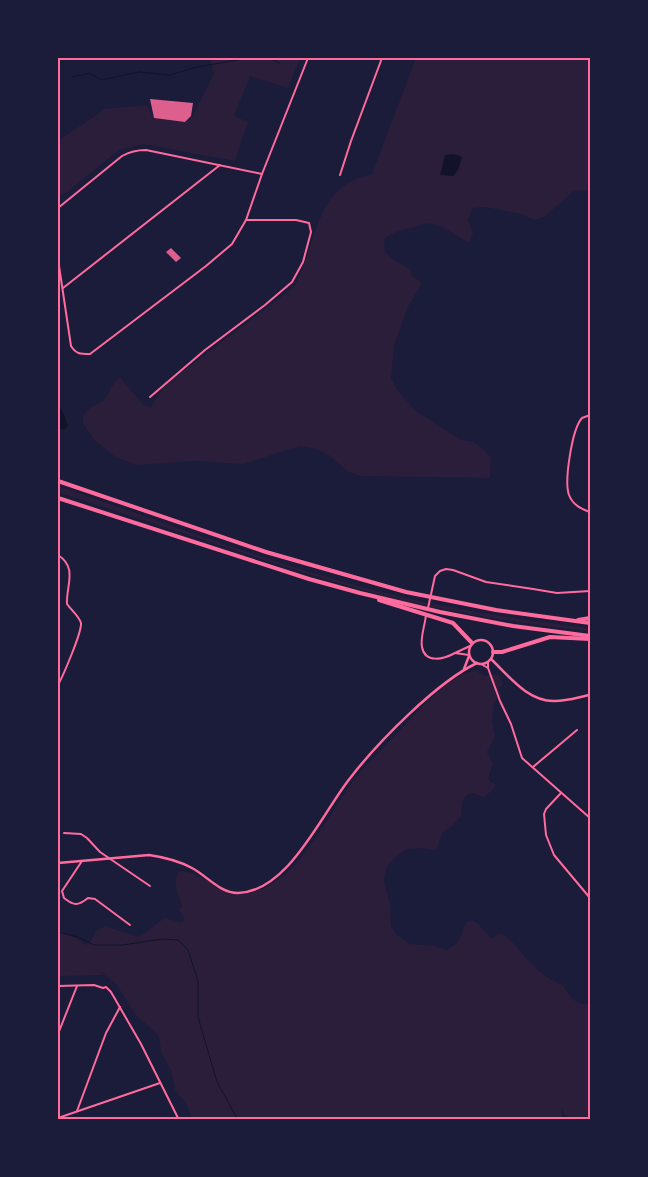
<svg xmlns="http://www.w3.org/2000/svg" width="648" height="1177" viewBox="0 0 648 1177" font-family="'Exo 2',sans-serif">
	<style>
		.green { fill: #2a1e3b }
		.water { fill: #12122b }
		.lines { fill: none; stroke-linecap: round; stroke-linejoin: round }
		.stream { stroke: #12122b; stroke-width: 1 }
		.river { stroke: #12122b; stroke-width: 9 }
		.building { fill: #dd5f8e }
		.minor { stroke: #ff6b9d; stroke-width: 2 }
		.tertiary { stroke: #ff6b9d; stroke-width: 2.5 }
		.motorway { stroke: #ff6b9d; stroke-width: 4 }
		.neatline { fill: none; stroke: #ff6b9d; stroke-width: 2 }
	</style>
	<rect width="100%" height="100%" fill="#1b1b3a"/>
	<!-- green -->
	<g class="green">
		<path d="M 210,58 L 300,58 L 288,88 L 250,76 L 234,116 L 248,122 L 235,161 L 143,144 L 119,150 L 66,193 L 58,197 L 58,141 L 105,109 L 147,105 L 154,118 L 186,122 L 192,117 L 214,74 Z"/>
		<path d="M 416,58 L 590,58 L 590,190 L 574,191 L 544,217 L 535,220 L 521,214 L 485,207 L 473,208 L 468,220 L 473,233 L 469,243 C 455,236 441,221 423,224 C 418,225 413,228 408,229 C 396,231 395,232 384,239 L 385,252 L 394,260 L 410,269 L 412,276 L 422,283 L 408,307 L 394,345 L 391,378 L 398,391 L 417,412 L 461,440 L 473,442 L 482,448 L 491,458 L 490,478 L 360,476 L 347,471 L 330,456 L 317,449 L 300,446 L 244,464 L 192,461 L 137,465 L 114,456 L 94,440 L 83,423 L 83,415 L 91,407 L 104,401 L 114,383 L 120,377 L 143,405 L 151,407 L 166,384 L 293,288 C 319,246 311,187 372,174 Z"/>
		<path d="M 58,486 C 163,522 269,563 378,591 C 448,609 519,620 590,628 L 590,632 L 491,618 L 432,607 L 376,594 L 298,571 L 58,492 Z"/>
		<path d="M 476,671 L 485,676 L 495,674 L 499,676 L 503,684 L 499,689 L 501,695 L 494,704 L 492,723 L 495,736 L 487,752 L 493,764 L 488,778 L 491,783 L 496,784 L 494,789 L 484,797 L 472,793 L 467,795 L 463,800 L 461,816 L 451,827 L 443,832 L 436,850 L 422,848 L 408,849 L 400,853 L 387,866 L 384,879 L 385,886 L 390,903 L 391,926 L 396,934 L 410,944 L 434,946 L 447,950 C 451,947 455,945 458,942 C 464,934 461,923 471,920 L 478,924 L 492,939 L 499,933 C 511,937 519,951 528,960 C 537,970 550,981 563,985 C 570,997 576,1006 590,1004 L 590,1119 L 577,1119 L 567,1117 L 561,1108 L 563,1119 L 193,1119 L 185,1102 L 175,1090 L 171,1070 L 162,1054 L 158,1035 L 136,1015 L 116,984 L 99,970 L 103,975 L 58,976 L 58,931 L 76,938 L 86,945 L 92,940 L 96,931 L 105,926 L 138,937 C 150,932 154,924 165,918 L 183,923 L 184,919 L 179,909 L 182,907 C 180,895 170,881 180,871 C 204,872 221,897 248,893 C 298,884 326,818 353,781 C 363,767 377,755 389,742 C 400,730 411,718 423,706 C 438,691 454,674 476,671 Z"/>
	</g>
	<!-- water -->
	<path class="water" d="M 454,154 L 462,157 L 458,170 L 453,176 L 440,175 L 445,155 Z"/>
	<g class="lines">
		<!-- stream -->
		<g class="stream">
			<path d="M 269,58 L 279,63"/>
			<path d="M 72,77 L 90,73 L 101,80 L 139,72 L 170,75 L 197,67 L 250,58"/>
			<path d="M 58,932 L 78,937 L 94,945 L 122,945 L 162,939 L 178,940 L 188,950 L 198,981 L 198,1017 L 217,1082 L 238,1120"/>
		</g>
		<!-- river -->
		<path class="river" d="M 58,412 L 63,425"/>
	</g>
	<!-- building -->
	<g class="building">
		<path d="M 150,99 L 193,103 L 191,116 L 185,122 L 154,118 Z"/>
		<path d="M 171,248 L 181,258 L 176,262 L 166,252 Z"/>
	</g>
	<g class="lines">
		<!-- minor -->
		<g class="minor">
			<path d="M 340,175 L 351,141 L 382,58"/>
			<path d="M 58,208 L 122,156 C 131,151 137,150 146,150 L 262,174"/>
			<path d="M 58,259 L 71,346 C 76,354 80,354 90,354 L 206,266 L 232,244 L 246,220 L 262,174 L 308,58"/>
			<path d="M 63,288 L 220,165"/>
			<path d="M 150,397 L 205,350 L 265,305 L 292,282 L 303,262 L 311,232 L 309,223 L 296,220 L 246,220"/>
			<path d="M 590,415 L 582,418 C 572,429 564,481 569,495 C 573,505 581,509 590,512"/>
			<path d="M 58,555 C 78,568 66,585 67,604 C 71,610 79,616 81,623 C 82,632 63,676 58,685"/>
			<path d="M 428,608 L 435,576 L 440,571 L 446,569 L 453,570 L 486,582 L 533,589 L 557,593 L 590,591"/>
			<path d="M 426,615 C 425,625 420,638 422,647 C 425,664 444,659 455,653"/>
			<path d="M 469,655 L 455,653 L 470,646"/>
			<path d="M 481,664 L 488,668 L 488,662"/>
			<path d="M 488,668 L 500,701 L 511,724 L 522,758 L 590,818"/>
			<path d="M 533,767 L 577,730"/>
			<path d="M 561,793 L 546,809 L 544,814 L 546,835 L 554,855 L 590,898"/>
			<path d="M 64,833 L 81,834 L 87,838 L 100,852 L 150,886"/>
			<path d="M 82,861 L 62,891 L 64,898 C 74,906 78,906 88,898 L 95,899 L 130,925"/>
			<path d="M 58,986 L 94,985 L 103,988 L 106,987 L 111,992 L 141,1044 L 179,1120"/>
			<path d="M 58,1034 L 77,986"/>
			<path d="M 77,1111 L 106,1033 L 120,1007"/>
			<path d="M 58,1118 L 160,1083"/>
		</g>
		<!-- tertiary -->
		<g class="tertiary">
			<circle cx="481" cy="652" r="12"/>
			<path d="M 491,659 C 509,676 528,702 555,701 C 567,701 579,697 590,695"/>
			<path d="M 464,669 L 469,656"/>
			<path d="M 58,863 L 149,855 C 163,857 179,861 192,868 C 207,876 220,893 238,893 C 289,892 323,811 351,777 C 379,741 437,682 477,663"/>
		</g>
		<!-- motorway -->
		<g class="motorway">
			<path d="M 58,481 L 266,552 L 406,592 L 496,610 L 590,623"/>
			<path d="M 58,498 L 309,579 L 360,593 L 440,612 L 513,626 L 590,636"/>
			<path d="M 379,600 L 453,623 L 472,643"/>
			<path d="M 578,620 L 590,618"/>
			<path d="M 493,652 L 502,652 L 550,637 L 590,639"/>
		</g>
	</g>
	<!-- border -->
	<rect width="648" height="1177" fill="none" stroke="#1b1b3a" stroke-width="118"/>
	<rect x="59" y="59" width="530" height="1059" class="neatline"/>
</svg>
